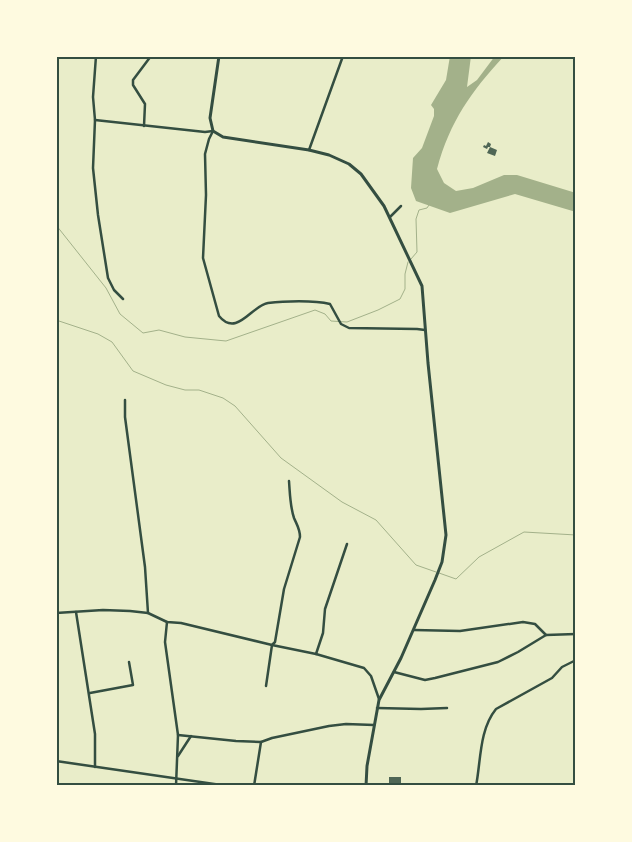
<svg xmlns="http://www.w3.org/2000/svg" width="632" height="842" viewBox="0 0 632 842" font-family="Raleway,sans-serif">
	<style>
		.water { fill: #a3b18a }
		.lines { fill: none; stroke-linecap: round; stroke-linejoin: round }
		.stream { stroke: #a3b18a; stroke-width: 1 }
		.building { fill: #4f6655 }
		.minor { stroke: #344e41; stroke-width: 2.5 }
		.tertiary { stroke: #344e41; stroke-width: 3 }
		.neatline { fill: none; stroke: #344e41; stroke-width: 2 }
	</style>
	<rect width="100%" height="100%" fill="#e9edc9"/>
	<!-- water -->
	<path class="water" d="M 450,56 L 471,56 L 467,87 L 477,80 L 495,56 L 504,56 C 471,92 450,121 437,169 L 444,183 L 456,191 L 473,188 L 504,175 L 517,175 L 576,193 L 576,212 L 515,194 L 450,213 L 416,201 L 411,188 L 413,158 L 422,148 L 434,116 L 434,109 L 431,105 L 446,80 Z"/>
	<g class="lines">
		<!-- stream -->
		<g class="stream">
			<path d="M 56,225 L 106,288 L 120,314 L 143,333 L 159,330 L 185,337 L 226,341 L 315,310 L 325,314 L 331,321 L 347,322 L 378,310 L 400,299 L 405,289 L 405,274 L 408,262"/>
			<path d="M 411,259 L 417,252 L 416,219 L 419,210 L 427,208 L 429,205"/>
			<path d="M 56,320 L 98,334 L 112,342 L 133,371 L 166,385 L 185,390 L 199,390 L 223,398 L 235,406 L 281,458 L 342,502 L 376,520 L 416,565 L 436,572"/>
			<path d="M 439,573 L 456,579 L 479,557 L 524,532 L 576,535"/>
		</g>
	</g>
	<!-- building -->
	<g class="building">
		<path d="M 488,142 L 491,144 L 490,147 L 497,150 L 495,156 L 487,153 L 490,147 L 488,147 L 487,149 L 483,147 L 484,145 L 486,146 Z"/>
		<rect x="389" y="777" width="12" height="9"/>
	</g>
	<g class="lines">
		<!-- minor -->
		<g class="minor">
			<path d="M 96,56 L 93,97 L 95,120 L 93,168 L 98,215 L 108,278 L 114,290 L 123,299"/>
			<path d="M 95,120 L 205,132 L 213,131"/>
			<path d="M 144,126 L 145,104 L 133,85 L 133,80 L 151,56"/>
			<path d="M 213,131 L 209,139 L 205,154 L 206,195 L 203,258 L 219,316 C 237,338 252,305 268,303 C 284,301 314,300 330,304 L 341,324 L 349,328 L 417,329 L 425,330"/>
			<path d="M 309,150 L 343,56"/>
			<path d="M 390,217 L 401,206"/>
			<path d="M 125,400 L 125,417 L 145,567 L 148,613"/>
			<path d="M 76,612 L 95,734 L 95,767"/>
			<path d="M 56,613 L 103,610 L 130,611 L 148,613 L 167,622 L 181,623 L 272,645 L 316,654 L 364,668 L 371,676 L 379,699"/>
			<path d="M 167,622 L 165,642 L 178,735 L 176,786"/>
			<path d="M 414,630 L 460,631 L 523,622 L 535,624 L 546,635"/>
			<path d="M 316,654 L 323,633 L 325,609 L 347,544"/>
			<path d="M 394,672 L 425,680 L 435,678 L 498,662 L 518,652 L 546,635 L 576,634"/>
			<path d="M 266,686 L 272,645 L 275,642 L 284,589 L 300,537 C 300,529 297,525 294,518 C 290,506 290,494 289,481"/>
			<path d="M 56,687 L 57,687"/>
			<path d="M 90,693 L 133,685 L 129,662"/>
			<path d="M 377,708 L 421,709 L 447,708"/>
			<path d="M 178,735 L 236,741 L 261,742 L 272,738 L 329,726 L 346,724 L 374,725"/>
			<path d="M 178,756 L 191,736"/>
			<path d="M 56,761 L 228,786"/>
			<path d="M 254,786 L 261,742"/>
			<path d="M 476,786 C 481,761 479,730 496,709 L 552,678 L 562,667 L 576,660"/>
		</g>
		<!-- tertiary -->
		<path class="tertiary" d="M 219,56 L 210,118 L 213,131 L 223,137 L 309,150 L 329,155 L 349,164 L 361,174 L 384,206 L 422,286 L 428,363 L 446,535 L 442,562 L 435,580 L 401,658 L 379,700 L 367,766 L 366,786"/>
	</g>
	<!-- border -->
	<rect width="632" height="842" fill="none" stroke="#fefae0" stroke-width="115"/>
	<rect x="58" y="58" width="516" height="726" class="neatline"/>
</svg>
